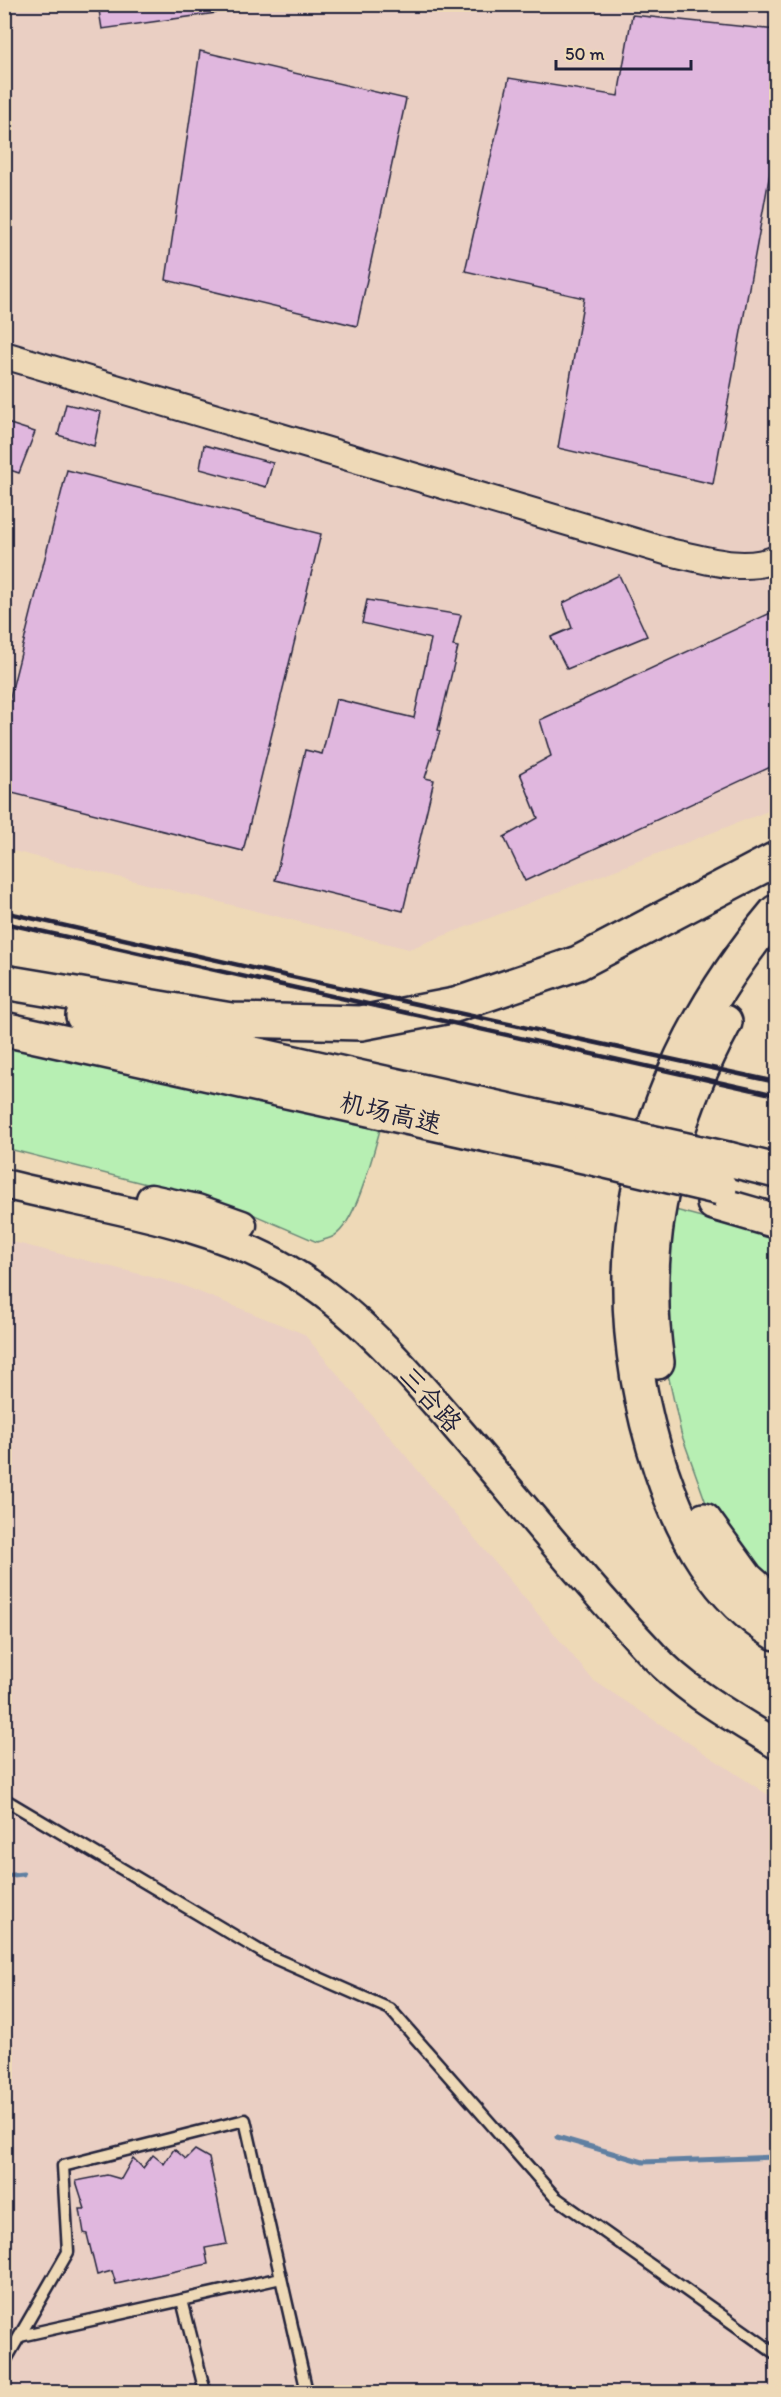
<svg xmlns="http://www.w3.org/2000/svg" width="781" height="2397" viewBox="0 0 781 2397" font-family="Itim,'LXGW WenKai TC',sans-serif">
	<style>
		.built { fill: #eacfc3 }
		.green { fill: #b7efb3; stroke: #6c8877; stroke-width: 1.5 }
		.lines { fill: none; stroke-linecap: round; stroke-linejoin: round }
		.stream { stroke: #6080a2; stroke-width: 5 }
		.building { fill: #e0b7de; stroke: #22223b; stroke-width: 1.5 }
		.service-casing { stroke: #22223b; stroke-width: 15 }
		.tertiary-casing { stroke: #22223b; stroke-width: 30 }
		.secondary-casing { stroke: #22223b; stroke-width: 33 }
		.motorway-casing { stroke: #22223b; stroke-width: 38 }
		.service { stroke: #eed9b7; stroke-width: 10 }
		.tertiary { stroke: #eed9b7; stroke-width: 26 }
		.secondary { stroke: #eed9b7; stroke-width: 28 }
		.motorway { stroke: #eed9b7; stroke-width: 33 }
		.rail { stroke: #22223b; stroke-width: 4.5 }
		.motorway-bridge-casing { stroke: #22223b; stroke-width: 38; stroke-linecap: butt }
		.motorway-bridge { stroke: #eed9b7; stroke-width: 33 }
		.labels { text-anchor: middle; stroke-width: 4.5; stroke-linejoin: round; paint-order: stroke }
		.street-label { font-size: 26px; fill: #22223b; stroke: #eed9b7 }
	</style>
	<rect width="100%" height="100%" fill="#eed9b7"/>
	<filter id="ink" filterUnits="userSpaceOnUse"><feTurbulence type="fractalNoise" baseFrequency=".0167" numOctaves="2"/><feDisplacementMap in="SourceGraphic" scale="12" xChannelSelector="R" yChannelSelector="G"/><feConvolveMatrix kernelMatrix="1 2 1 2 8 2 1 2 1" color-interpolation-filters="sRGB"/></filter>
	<g filter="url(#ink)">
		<!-- built -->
		<g class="built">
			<path d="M 5,5 L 776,5 L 776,808 L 409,949 L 5,849 Z"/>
			<path d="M 5,1240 L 179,1284 L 304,1334 L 593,1680 L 776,1800 L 776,2392 L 5,2392 Z"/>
		</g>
		<!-- green -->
		<g class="green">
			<path d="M 5,1043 L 380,1130 C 373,1154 356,1223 334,1236 C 329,1239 322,1240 317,1242 L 236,1207 L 5,1148 Z"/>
			<path d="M 668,1208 L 776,1237 L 776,1593 L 733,1547 L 706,1503 L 681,1433 L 667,1370 Z"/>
		</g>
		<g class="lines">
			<!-- stream -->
			<g class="stream">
				<path d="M 4,1876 L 23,1874"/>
				<path d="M 557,2137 L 643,2162 L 776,2157"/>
			</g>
		</g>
		<!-- building -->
		<g class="building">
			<path d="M 98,4 L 215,4 L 216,13 L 102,29 Z"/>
			<path d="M 632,15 L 777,30 L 777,135 L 713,484 L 558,448 L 584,298 L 465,271 L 509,78 L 618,96 Z"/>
			<path d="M 200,51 L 406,99 L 357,326 L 166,280 Z"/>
			<path d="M 66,404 L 101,412 L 94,446 L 58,435 Z"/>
			<path d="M 7,423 L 35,432 L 19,473 L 4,468 L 4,434 Z"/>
			<path d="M 204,445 L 273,463 L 266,487 L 200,469 Z"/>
			<path d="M 67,470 L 321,534 L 243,851 L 4,791 L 4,721 Z"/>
			<path d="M 619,575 L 647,636 L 567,669 L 551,637 L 572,628 L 563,603 Z"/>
			<path d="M 367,600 L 461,615 L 453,646 L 458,647 L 438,730 L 440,731 L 425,778 L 434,780 L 403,911 L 275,880 L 305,750 L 322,754 L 336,699 L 414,718 L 431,639 L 362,623 Z"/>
			<path d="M 777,610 L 777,764 L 525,881 L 504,837 L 538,818 L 520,773 L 551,756 L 540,720 Z"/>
			<path d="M 174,2149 L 186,2159 L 195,2150 L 209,2158 L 227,2244 L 205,2248 L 208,2264 L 116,2284 L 112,2271 L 97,2275 L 87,2234 L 84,2233 L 80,2209 L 85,2209 L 76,2181 L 107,2175 L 121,2179 L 133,2158 L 143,2168 L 153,2155 L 164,2164 Z"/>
		</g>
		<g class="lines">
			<defs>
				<g id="service">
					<path d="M 4,1799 L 267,1955 L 390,2009 L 555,2197 L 776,2354"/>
					<path d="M 182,2300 L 205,2392"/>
					<path d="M 20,2336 L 281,2278"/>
					<path d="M 4,2363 L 68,2252 L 63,2166 L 245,2120 L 307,2392"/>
				</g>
				<path id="tertiary" d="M 4,355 L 669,552 C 703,559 743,573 776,559"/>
				<g id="secondary">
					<path d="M 4,1184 C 99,1208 202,1219 287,1269 C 357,1310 410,1373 462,1434 C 525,1508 586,1584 653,1655 C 687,1692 735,1718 776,1744"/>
					<path d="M 151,1199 L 197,1209 L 242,1225"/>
				</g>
				<g id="motorway">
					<path d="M 776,912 C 639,1075 593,1265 661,1470 C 682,1533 718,1599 776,1633"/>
					<path d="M 4,982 L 231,1020 L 361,1023 L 455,1005 L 578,963 L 776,859"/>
					<path d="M 83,1016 L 605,1132"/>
					<path d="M 4,1029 L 597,1159"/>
					<path d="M 728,1159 L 776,1171"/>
					<path d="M 714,1203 L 776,1221"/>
					<path d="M 657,1362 C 639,1242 668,1128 725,1022"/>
					<path d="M 704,1520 L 746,1578 L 776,1605"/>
				</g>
			</defs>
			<!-- service casing -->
			<use href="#service" class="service-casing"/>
			<!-- tertiary casing -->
			<use href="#tertiary" class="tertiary-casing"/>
			<!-- secondary casing -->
			<use href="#secondary" class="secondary-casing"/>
			<!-- motorway casing -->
			<use href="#motorway" class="motorway-casing"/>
			<!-- service -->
			<use href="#service" class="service"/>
			<!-- tertiary -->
			<use href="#tertiary" class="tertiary"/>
			<!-- secondary -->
			<use href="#secondary" class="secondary"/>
			<!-- motorway -->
			<use href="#motorway" class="motorway"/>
			<!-- rail -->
			<g class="rail">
				<path d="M 4,912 L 274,973 L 776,1082"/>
				<path d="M 4,923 L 776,1095"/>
			</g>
			<defs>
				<g id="motorway-bridge">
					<path d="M 605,1132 L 728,1159"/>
					<path d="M 597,1159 L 720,1188"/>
				</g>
			</defs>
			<!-- motorway-bridge casing -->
			<use href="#motorway-bridge" class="motorway-bridge-casing"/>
			<!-- motorway-bridge -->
			<use href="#motorway-bridge" class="motorway-bridge"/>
		</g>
	</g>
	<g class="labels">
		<!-- street labels -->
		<g class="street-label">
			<text transform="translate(391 1113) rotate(13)" y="9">机场高速</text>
			<text transform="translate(431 1399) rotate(48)" y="9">三合路</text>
		</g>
	</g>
	<!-- margin -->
	<rect width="781" height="2397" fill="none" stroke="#eed9b7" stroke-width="24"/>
	<rect x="12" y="12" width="757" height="2373" fill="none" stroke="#22223b" stroke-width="2" filter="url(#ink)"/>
	<!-- scale -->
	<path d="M556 60v9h135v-9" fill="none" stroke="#22223b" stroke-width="3"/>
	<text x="565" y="60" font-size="18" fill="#22223b" stroke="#eed9b7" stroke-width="4.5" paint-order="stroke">50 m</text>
</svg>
